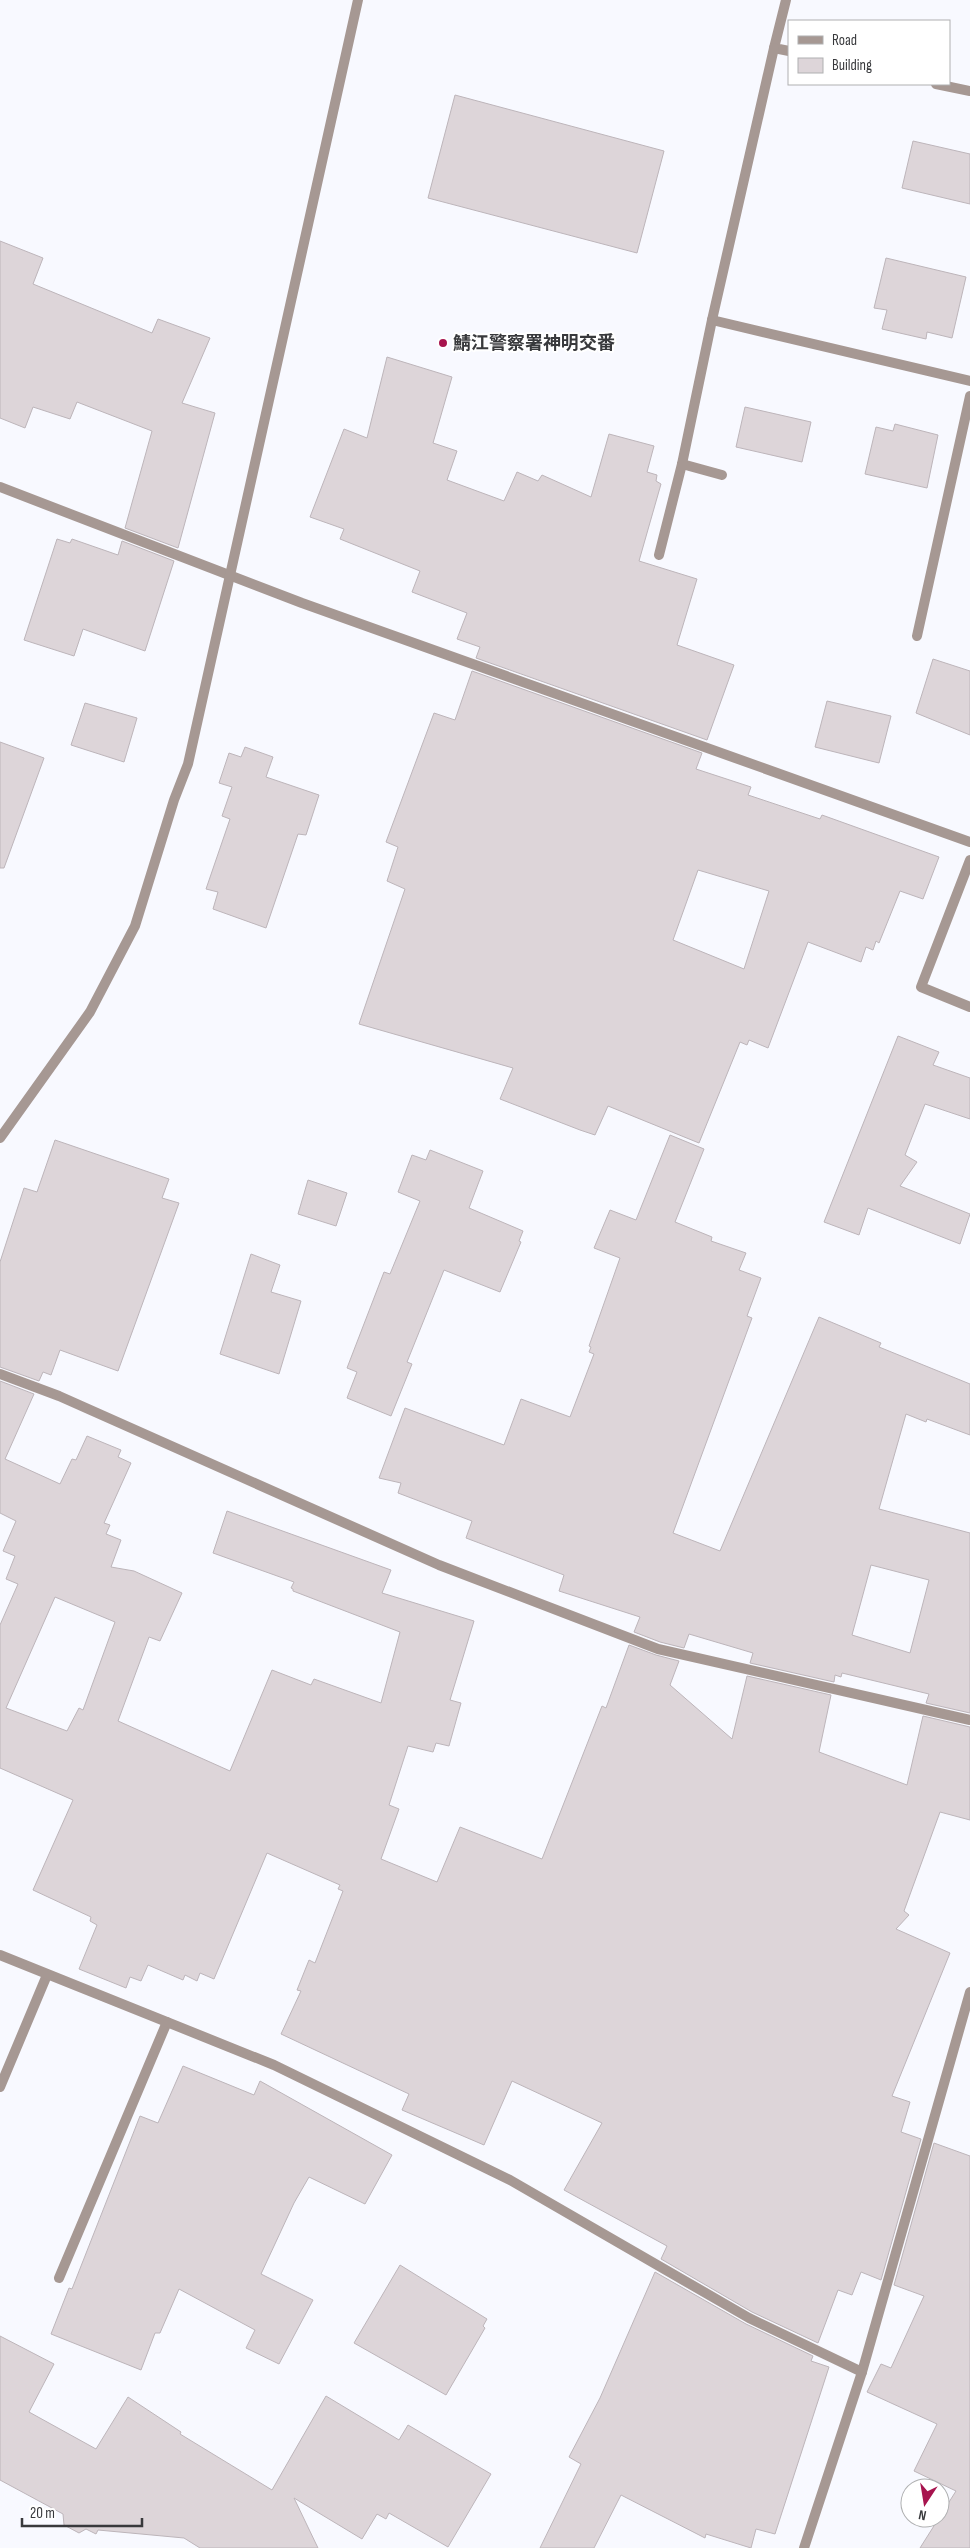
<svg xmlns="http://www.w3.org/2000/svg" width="970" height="2548" viewBox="0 0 970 2548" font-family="'Sofia Sans Condensed','Noto Sans JP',sans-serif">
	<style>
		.building { fill: #ddd5d9; stroke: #bdb5ba; fill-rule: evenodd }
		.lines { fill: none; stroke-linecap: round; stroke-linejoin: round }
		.service { stroke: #a69893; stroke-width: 10 }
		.minor { stroke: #a69893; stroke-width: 10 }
		.tertiary { stroke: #a69893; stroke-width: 10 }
		.poi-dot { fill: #a7144e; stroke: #fff; stroke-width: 2 }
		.labels { text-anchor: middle; stroke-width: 4; stroke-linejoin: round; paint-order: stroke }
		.poi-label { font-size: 18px; font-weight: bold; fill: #38393c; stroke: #fff; text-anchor: start }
	</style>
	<rect width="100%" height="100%" fill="#f8f9ff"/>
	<!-- building -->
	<g class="building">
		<path d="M 455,95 L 664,151 L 637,253 L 428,198 Z"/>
		<path d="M 913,141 L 970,154 L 970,204 L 902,188 Z"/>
		<path d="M 0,241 L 43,258 L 33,284 L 152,333 L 158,319 L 210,338 L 182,403 L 215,413 L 178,548 L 125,528 L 152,431 L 77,402 L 70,419 L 33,407 L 25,428 L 0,418 Z"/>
		<path d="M 886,258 L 966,277 L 952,338 L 927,332 L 926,339 L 882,329 L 887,310 L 874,308 Z"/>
		<path d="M 387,357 L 452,377 L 433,443 L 457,451 L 447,480 L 504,501 L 517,472 L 538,481 L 542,475 L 591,497 L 609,434 L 654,446 L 647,472 L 657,475 L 656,481 L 661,484 L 639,561 L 697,579 L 677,645 L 734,665 L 707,740 L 476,658 L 480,647 L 457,639 L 467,613 L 412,592 L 420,571 L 340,539 L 344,529 L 310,517 L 344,429 L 367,438 Z"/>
		<path d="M 745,407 L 811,422 L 802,462 L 736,447 Z"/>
		<path d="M 895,424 L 938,435 L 927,488 L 865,474 L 876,427 L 893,431 Z"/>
		<path d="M 57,539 L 70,543 L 72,539 L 118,555 L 122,541 L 174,561 L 145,651 L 83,629 L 74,656 L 24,640 Z"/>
		<path d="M 933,659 L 970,671 L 970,735 L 916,713 Z"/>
		<path d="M 472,671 L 702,753 L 696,769 L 751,787 L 748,795 L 820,819 L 822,815 L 939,857 L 923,899 L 900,891 L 879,943 L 876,941 L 873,950 L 866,947 L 861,962 L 808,942 L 768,1048 L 749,1040 L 747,1045 L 740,1042 L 699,1143 L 608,1106 L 595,1135 L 580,1130 L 500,1099 L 513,1068 L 359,1024 L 405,889 L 387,881 L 398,847 L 386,842 L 434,713 L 455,720 ZM 698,870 L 769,891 L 744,969 L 673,940 Z"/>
		<path d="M 827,701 L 891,716 L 879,763 L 815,747 Z"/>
		<path d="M 85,703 L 137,718 L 124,762 L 71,745 Z"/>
		<path d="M 0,742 L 44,758 L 4,868 L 0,868 Z"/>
		<path d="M 245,747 L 273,757 L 266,777 L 319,795 L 306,835 L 298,834 L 266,928 L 213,909 L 218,892 L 206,889 L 230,819 L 222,816 L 232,787 L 219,783 L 229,753 L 241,757 Z"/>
		<path d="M 898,1036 L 939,1052 L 933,1065 L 970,1078 L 970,1119 L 925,1104 L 905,1155 L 917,1162 L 900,1186 L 970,1214 L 960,1244 L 868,1208 L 859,1235 L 824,1222 Z"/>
		<path d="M 670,1135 L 704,1149 L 675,1222 L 712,1237 L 711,1241 L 746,1253 L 739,1270 L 761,1278 L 747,1316 L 752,1318 L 673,1533 L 720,1551 L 819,1317 L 881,1343 L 879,1347 L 970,1384 L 970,1435 L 927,1419 L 926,1422 L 906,1414 L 879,1509 L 970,1533 L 970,1713 L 926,1703 L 929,1694 L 842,1673 L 841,1677 L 835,1675 L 834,1682 L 750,1663 L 753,1653 L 689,1634 L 684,1648 L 660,1642 L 634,1632 L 640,1617 L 559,1591 L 564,1575 L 466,1538 L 472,1521 L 398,1493 L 401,1483 L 379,1478 L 405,1408 L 504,1445 L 521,1399 L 570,1417 L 594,1354 L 589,1352 L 591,1347 L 589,1346 L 620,1258 L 594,1248 L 610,1210 L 636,1220 ZM 871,1565 L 929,1580 L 910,1653 L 852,1635 Z"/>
		<path d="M 55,1140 L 169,1179 L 162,1198 L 179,1203 L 118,1371 L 60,1350 L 51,1375 L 43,1372 L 39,1381 L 0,1367 L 0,1262 L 24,1188 L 37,1192 Z"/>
		<path d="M 430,1150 L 483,1171 L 469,1208 L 523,1231 L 519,1241 L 521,1242 L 500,1292 L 444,1270 L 407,1362 L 412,1364 L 391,1416 L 347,1398 L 357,1372 L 347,1368 L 384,1272 L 390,1274 L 420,1201 L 398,1192 L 412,1155 L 426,1160 Z"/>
		<path d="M 308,1180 L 347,1193 L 336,1226 L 298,1214 Z"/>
		<path d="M 251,1254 L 280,1265 L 271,1292 L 301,1301 L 279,1374 L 220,1354 Z"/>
		<path d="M 0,1381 L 34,1394 L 5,1459 L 60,1484 L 72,1459 L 76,1460 L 87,1436 L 121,1450 L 118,1457 L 131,1463 L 104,1523 L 110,1525 L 106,1534 L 121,1540 L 111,1567 L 134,1571 L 182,1593 L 160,1641 L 149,1637 L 118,1721 L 230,1771 L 272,1670 L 311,1685 L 314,1679 L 381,1703 L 400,1632 L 293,1591 L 293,1589 L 291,1588 L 294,1582 L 213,1553 L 227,1511 L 391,1570 L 382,1593 L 474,1621 L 450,1700 L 461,1703 L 449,1746 L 436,1743 L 433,1752 L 408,1746 L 389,1805 L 399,1809 L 381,1859 L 437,1882 L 460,1827 L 542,1859 L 602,1706 L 606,1708 L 629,1645 L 656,1655 L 679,1661 L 670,1685 L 732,1739 L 747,1676 L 831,1695 L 819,1752 L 907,1785 L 923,1716 L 970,1727 L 970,1820 L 940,1812 L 904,1911 L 909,1915 L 896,1929 L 950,1953 L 892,2096 L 910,2102 L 901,2132 L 921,2139 L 881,2280 L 861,2272 L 852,2295 L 838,2290 L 818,2343 L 752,2312 L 661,2259 L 667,2246 L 564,2190 L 602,2123 L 512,2081 L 484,2145 L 402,2110 L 409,2094 L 281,2034 L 301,1991 L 297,1990 L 309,1960 L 315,1963 L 343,1891 L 338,1889 L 340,1885 L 267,1853 L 214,1979 L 200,1973 L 197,1981 L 185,1975 L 183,1980 L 148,1965 L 141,1981 L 130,1977 L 126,1988 L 79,1969 L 97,1925 L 90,1921 L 91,1917 L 33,1890 L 73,1800 L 0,1768 L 0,1625 L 18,1584 L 6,1579 L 15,1556 L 3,1551 L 16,1521 L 0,1513 ZM 55,1597 L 115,1622 L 83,1710 L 79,1708 L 67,1731 L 6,1708 Z"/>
		<path d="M 183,2066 L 254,2095 L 260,2081 L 392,2155 L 365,2204 L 309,2177 L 294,2203 L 261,2274 L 313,2300 L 279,2364 L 246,2348 L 255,2330 L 179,2289 L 160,2333 L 155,2333 L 141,2370 L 51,2334 L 69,2288 L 72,2289 L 140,2116 L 158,2123 Z"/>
		<path d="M 934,2143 L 970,2156 L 970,2548 L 920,2548 L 956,2491 L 914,2471 L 937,2424 L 867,2392 L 881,2364 L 891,2368 L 924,2296 L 894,2285 Z"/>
		<path d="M 400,2265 L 487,2319 L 483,2326 L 485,2328 L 446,2395 L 354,2343 Z"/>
		<path d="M 655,2272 L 746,2324 L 813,2356 L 811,2361 L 829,2367 L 775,2534 L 756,2529 L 751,2548 L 706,2534 L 705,2538 L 621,2495 L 594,2548 L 540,2548 L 581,2464 L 569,2457 L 600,2398 Z"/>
		<path d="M 0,2336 L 54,2364 L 29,2412 L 96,2449 L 128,2397 L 181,2432 L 180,2434 L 272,2490 L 326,2396 L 399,2440 L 408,2425 L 491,2474 L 448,2547 L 389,2513 L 386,2519 L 377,2514 L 362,2539 L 294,2498 L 318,2548 L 200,2548 L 184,2538 L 98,2530 L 96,2534 L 86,2529 L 79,2533 L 64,2525 L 63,2514 L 0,2480 Z"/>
	</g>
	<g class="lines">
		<!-- service -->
		<g class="service">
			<path d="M 0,2087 L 47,1975"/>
			<path d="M 59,2278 L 167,2022"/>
		</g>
		<!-- minor -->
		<g class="minor">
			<path d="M 786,0 L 774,48 L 789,51"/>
			<path d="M 774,48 L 712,320 L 970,381"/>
			<path d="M 936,84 L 970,91"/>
			<path d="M 682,464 L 722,475"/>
			<path d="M 0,487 L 302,603 L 970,842"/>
			<path d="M 659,555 L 682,464 L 712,320"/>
			<path d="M 917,636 L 970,396"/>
			<path d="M 970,860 L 921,987 L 970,1007"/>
			<path d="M 0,1374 L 59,1396 L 439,1565 L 658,1649 L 970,1720"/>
			<path d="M 0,1955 L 274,2065 L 510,2180 L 749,2318 L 862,2372"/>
			<path d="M 804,2548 L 862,2372 L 970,1992"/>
		</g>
		<!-- tertiary -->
		<path class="tertiary" d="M 0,1138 L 90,1012 L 135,926 L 174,800 L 188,764 L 358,0"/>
	</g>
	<!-- markers -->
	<circle class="poi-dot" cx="443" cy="343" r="5"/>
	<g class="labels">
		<!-- poi labels -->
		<g class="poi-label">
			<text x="453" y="349">鯖江警察署神明交番</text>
		</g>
	</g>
	<!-- legend -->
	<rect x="788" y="20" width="162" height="65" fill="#ffffff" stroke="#afb0b1"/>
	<rect x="798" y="36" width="25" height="8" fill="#a69893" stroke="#afb0b1"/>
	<text x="832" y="45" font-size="15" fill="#38393c">Road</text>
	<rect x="798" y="58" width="25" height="15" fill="#ddd5d9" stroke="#afb0b1"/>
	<text x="832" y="70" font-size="15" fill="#38393c">Building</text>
	<!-- north arrow -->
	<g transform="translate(925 2503) rotate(192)"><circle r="24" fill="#ffffff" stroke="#afb0b1"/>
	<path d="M0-4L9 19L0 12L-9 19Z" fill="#a7144e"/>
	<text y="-8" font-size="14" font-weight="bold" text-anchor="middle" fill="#38393c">N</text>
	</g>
	<!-- scale -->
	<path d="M22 2518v8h120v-8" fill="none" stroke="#38393c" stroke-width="2.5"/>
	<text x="30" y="2518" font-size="15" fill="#38393c" stroke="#ffffff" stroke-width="4" paint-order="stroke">20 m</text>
</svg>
